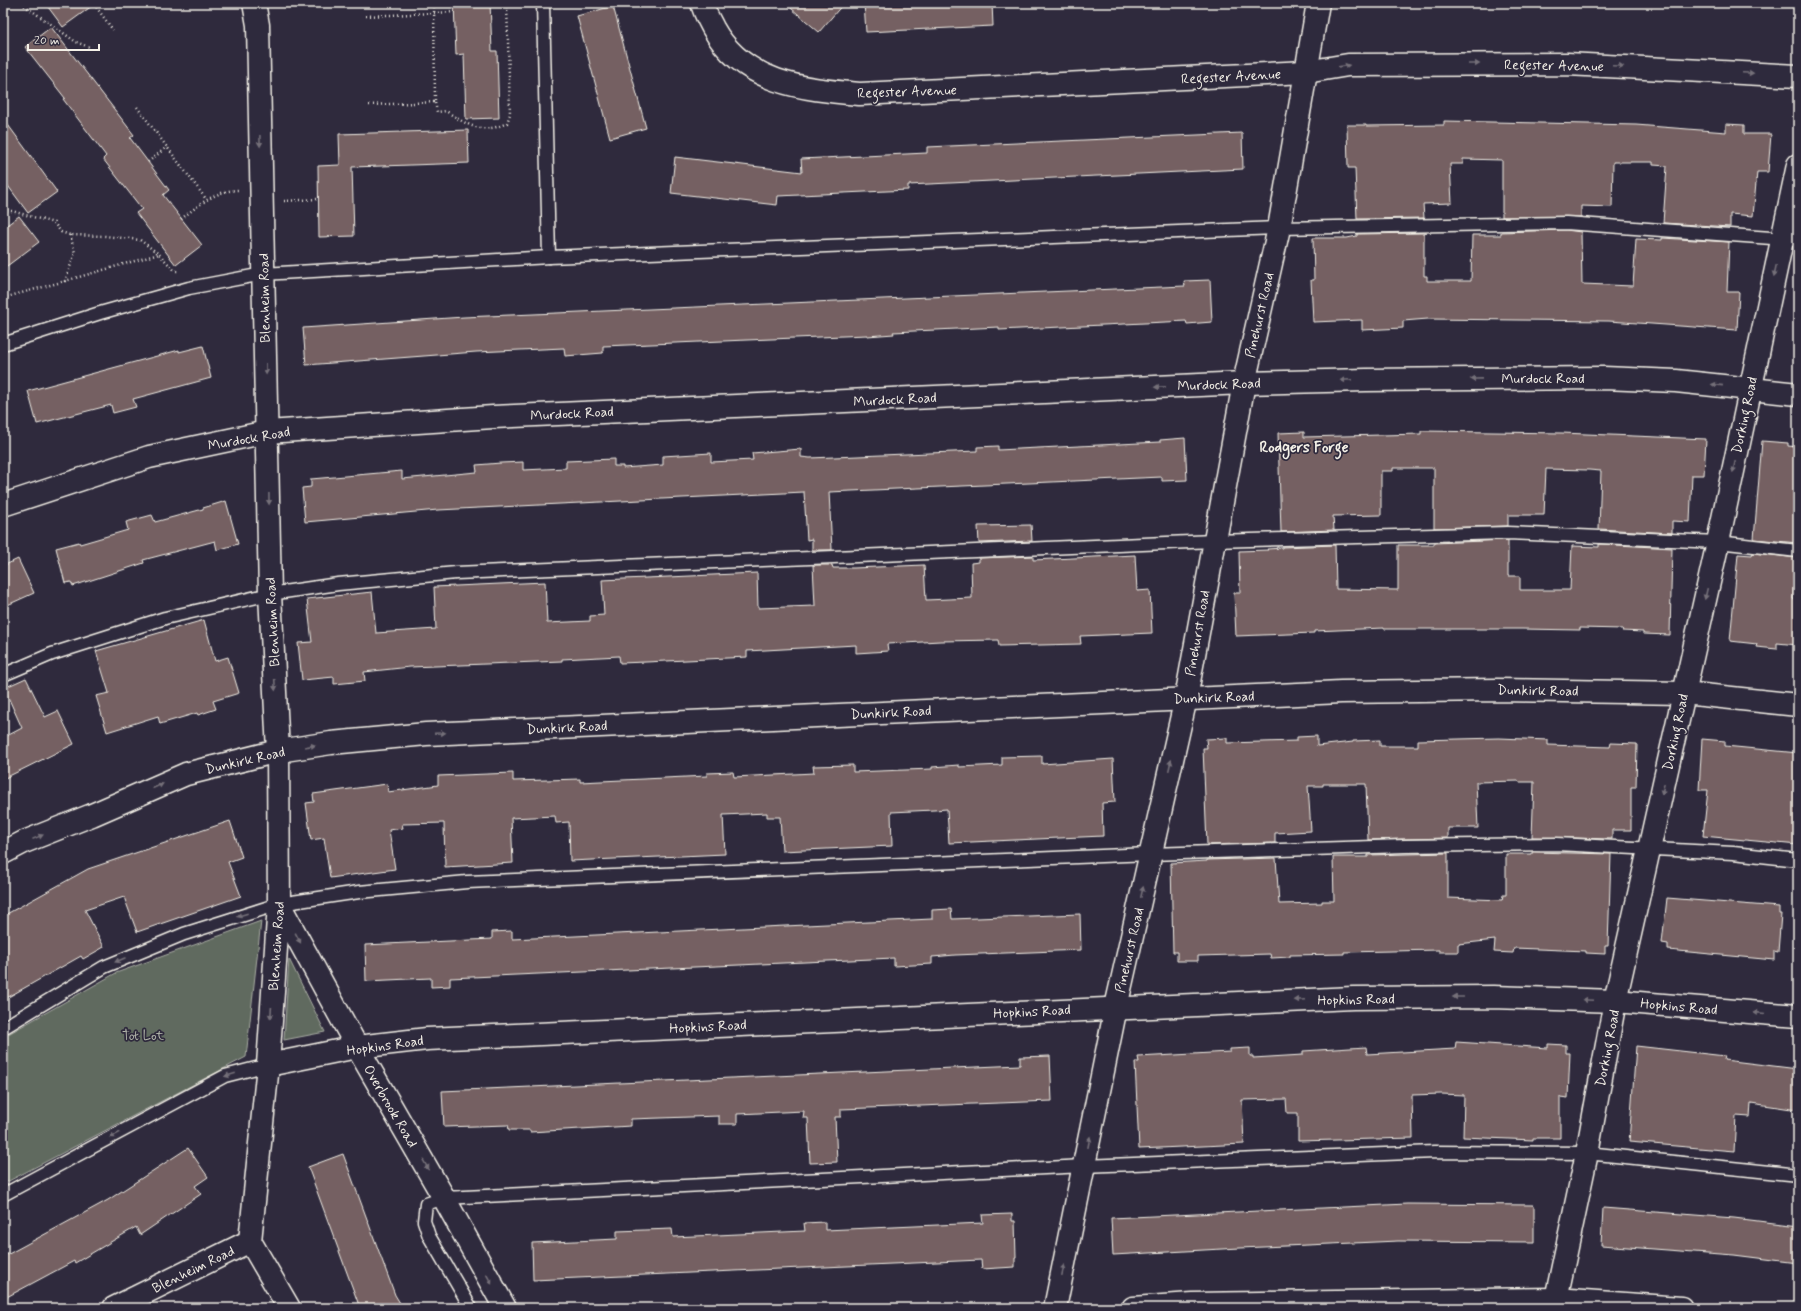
<svg xmlns="http://www.w3.org/2000/svg" width="1801" height="1311" viewBox="0 0 1801 1311" font-family="Mynerve,sans-serif">
	<style>
		.green { fill: #606a5f; stroke: #aaaea4 }
		.building { fill: #756062; stroke: #f4f1e8 }
		.lines { fill: none; stroke-linecap: round; stroke-linejoin: round }
		.lane-casing { stroke: #f4f1e8; stroke-width: 15 }
		.street-casing { stroke: #f4f1e8; stroke-width: 25 }
		.path { stroke: #f4f1e8; stroke-width: 2.5; stroke-dasharray: 1 3; stroke-linecap: butt }
		.lane { stroke: #2f2a3d; stroke-width: 12 }
		.street { stroke: #2f2a3d; stroke-width: 22 }
		.oneway { fill: #747079 }
		.labels { text-anchor: middle; stroke-width: 3.5; stroke-linejoin: round; paint-order: stroke }
		.street-label { font-size: 14px; fill: #f4f1e8; stroke: #2f2a3d }
		.park-label { font-size: 14px; fill: #b1b4aa; stroke: #2f2a3d }
		.neighbourhood-label { font-size: 15px; font-weight: bold; fill: #f4f1e8; stroke: #2f2a3d }
	</style>
	<rect width="100%" height="100%" fill="#2f2a3d"/>
	<filter id="ink" filterUnits="userSpaceOnUse"><feTurbulence type="fractalNoise" baseFrequency=".025" numOctaves="2"/><feDisplacementMap in="SourceGraphic" scale="8" xChannelSelector="R" yChannelSelector="G"/><feConvolveMatrix kernelMatrix="1 2 1 2 8 2 1 2 1" color-interpolation-filters="sRGB"/></filter>
	<g filter="url(#ink)">
		<!-- green -->
		<g class="green">
			<path d="M 261,921 L 246,1057 L 3,1184 L 3,1037 L 116,973 Z"/>
			<path d="M 289,959 L 325,1032 L 284,1040 Z"/>
		</g>
		<!-- building -->
		<g class="building">
			<path d="M 45,3 L 96,3 L 63,27 Z"/>
			<path d="M 454,3 L 490,3 L 492,51 L 497,51 L 499,118 L 466,119 L 464,54 L 456,55 Z"/>
			<path d="M 785,3 L 844,3 L 819,32 Z"/>
			<path d="M 864,3 L 992,3 L 993,26 L 866,32 Z"/>
			<path d="M 613,6 L 646,128 L 610,138 L 577,16 Z"/>
			<path d="M 51,27 L 134,135 L 130,138 L 169,190 L 163,195 L 202,245 L 176,265 L 136,213 L 142,209 L 103,159 L 106,156 L 63,99 L 65,98 L 25,47 Z"/>
			<path d="M 3,118 L 57,192 L 28,213 L 3,179 Z"/>
			<path d="M 1444,121 L 1636,125 L 1726,132 L 1726,124 L 1744,125 L 1744,134 L 1771,134 L 1768,172 L 1757,172 L 1753,216 L 1730,214 L 1730,227 L 1663,223 L 1667,166 L 1653,165 L 1653,162 L 1613,162 L 1612,207 L 1581,206 L 1581,217 L 1502,217 L 1502,160 L 1463,159 L 1463,164 L 1450,164 L 1452,203 L 1423,204 L 1424,218 L 1357,219 L 1355,168 L 1348,168 L 1347,125 L 1366,125 L 1366,126 L 1444,125 Z"/>
			<path d="M 468,130 L 469,163 L 352,167 L 354,236 L 319,237 L 318,166 L 340,165 L 339,134 Z"/>
			<path d="M 1242,133 L 1243,169 L 908,185 L 908,190 L 778,196 L 777,205 L 671,193 L 675,157 L 802,172 L 801,159 L 927,153 L 927,147 Z"/>
			<path d="M 19,216 L 39,242 L 3,269 L 3,228 Z"/>
			<path d="M 1566,230 L 1581,232 L 1582,284 L 1633,286 L 1636,239 L 1662,240 L 1662,238 L 1729,242 L 1727,292 L 1739,292 L 1737,330 L 1609,321 L 1428,319 L 1403,321 L 1403,328 L 1362,330 L 1362,320 L 1313,322 L 1311,280 L 1314,280 L 1313,238 L 1347,238 L 1357,236 L 1357,234 L 1424,233 L 1424,276 L 1427,276 L 1427,281 L 1471,281 L 1472,235 L 1501,235 L 1501,232 Z"/>
			<path d="M 1210,280 L 1212,322 L 1187,324 L 1186,321 L 999,330 L 999,327 L 893,332 L 894,334 L 867,336 L 867,335 L 603,346 L 603,353 L 565,356 L 564,348 L 476,352 L 306,365 L 303,328 L 464,317 L 1185,286 L 1184,281 Z"/>
			<path d="M 203,346 L 211,378 L 133,399 L 136,407 L 113,413 L 111,405 L 37,424 L 28,391 L 179,350 L 179,352 Z"/>
			<path d="M 1421,431 L 1562,433 L 1706,439 L 1704,475 L 1692,475 L 1690,522 L 1672,521 L 1672,533 L 1599,529 L 1601,471 L 1589,470 L 1546,469 L 1544,515 L 1508,515 L 1508,526 L 1434,528 L 1434,468 L 1393,468 L 1393,471 L 1381,471 L 1381,515 L 1333,516 L 1334,530 L 1281,532 L 1278,433 L 1304,432 L 1304,437 L 1421,434 Z"/>
			<path d="M 1185,438 L 1187,480 L 1162,481 L 1162,477 L 829,492 L 832,550 L 812,550 L 812,539 L 807,540 L 804,492 L 438,510 L 305,522 L 302,488 L 311,487 L 311,479 L 402,471 L 402,479 L 477,472 L 476,465 L 501,463 L 523,462 L 523,470 L 566,468 L 566,461 L 614,459 L 614,466 L 623,466 L 623,468 L 663,465 L 663,456 L 711,453 L 711,462 L 753,460 L 752,453 L 801,449 L 801,457 L 810,458 L 977,451 L 977,447 L 998,446 L 998,450 L 1160,442 L 1160,440 Z"/>
			<path d="M 1762,441 L 1788,443 L 1788,446 L 1798,447 L 1798,543 L 1754,539 Z"/>
			<path d="M 226,501 L 238,544 L 217,550 L 215,541 L 143,560 L 144,563 L 73,586 L 71,582 L 65,583 L 56,548 L 79,542 L 80,544 L 128,530 L 126,522 L 152,515 L 155,522 L 203,509 L 203,508 Z"/>
			<path d="M 1031,525 L 1032,541 L 979,543 L 978,526 Z"/>
			<path d="M 1508,540 L 1508,576 L 1520,576 L 1520,590 L 1570,590 L 1572,546 L 1599,547 L 1599,544 L 1672,548 L 1670,635 L 1643,634 L 1643,632 L 1622,631 L 1623,629 L 1580,628 L 1580,630 L 1522,629 L 1384,629 L 1384,628 L 1314,631 L 1314,633 L 1236,636 L 1234,593 L 1240,593 L 1239,551 L 1268,550 L 1267,549 L 1282,548 L 1282,547 L 1335,545 L 1336,589 L 1398,590 L 1398,545 L 1434,545 L 1434,543 Z"/>
			<path d="M 1753,553 L 1797,558 L 1793,599 L 1798,600 L 1798,645 L 1777,643 L 1777,649 L 1756,647 L 1757,644 L 1730,641 L 1738,554 L 1752,555 Z"/>
			<path d="M 1135,555 L 1137,591 L 1150,590 L 1152,633 L 1080,636 L 1081,644 L 999,646 L 998,640 L 940,641 L 887,644 L 888,651 L 856,653 L 856,645 L 747,651 L 747,657 L 646,662 L 620,663 L 619,656 L 562,659 L 562,661 L 410,667 L 364,672 L 365,681 L 334,684 L 334,677 L 302,680 L 298,643 L 312,642 L 307,599 L 372,592 L 376,633 L 436,629 L 434,587 L 545,582 L 547,623 L 590,621 L 590,616 L 604,615 L 602,580 L 757,573 L 758,608 L 815,606 L 813,565 L 832,565 L 833,568 L 854,568 L 924,565 L 926,600 L 972,598 L 971,563 L 979,562 L 979,558 L 1033,556 L 1033,560 Z"/>
			<path d="M 18,559 L 34,593 L 3,607 L 3,566 Z"/>
			<path d="M 204,620 L 215,661 L 228,657 L 239,693 L 213,701 L 216,709 L 198,715 L 197,713 L 160,724 L 158,716 L 107,732 L 96,696 L 109,693 L 96,651 Z"/>
			<path d="M 26,678 L 45,717 L 58,711 L 74,744 L 3,779 L 3,738 L 22,728 L 4,688 Z"/>
			<path d="M 1317,736 L 1317,746 L 1353,742 L 1353,741 L 1380,740 L 1380,746 L 1418,746 L 1418,740 L 1499,738 L 1548,740 L 1548,745 L 1610,747 L 1611,743 L 1637,744 L 1636,787 L 1631,787 L 1631,830 L 1612,830 L 1612,839 L 1532,837 L 1534,782 L 1519,782 L 1519,781 L 1476,782 L 1478,828 L 1448,828 L 1448,838 L 1368,840 L 1366,784 L 1323,784 L 1323,786 L 1308,786 L 1311,831 L 1275,833 L 1275,843 L 1207,845 L 1203,748 L 1207,748 L 1206,739 L 1227,738 L 1227,743 L 1297,741 L 1297,737 Z"/>
			<path d="M 1702,739 L 1725,741 L 1725,746 L 1798,753 L 1798,845 L 1703,836 L 1708,790 L 1699,790 Z"/>
			<path d="M 1042,756 L 1042,764 L 1113,759 L 1115,802 L 1102,803 L 1103,836 L 949,843 L 947,809 L 934,810 L 891,812 L 892,846 L 782,851 L 780,817 L 767,817 L 767,813 L 723,815 L 725,854 L 570,861 L 569,822 L 556,823 L 555,816 L 511,818 L 513,863 L 445,867 L 444,823 L 402,824 L 403,828 L 389,830 L 395,869 L 330,878 L 324,838 L 311,840 L 306,803 L 314,802 L 313,794 L 387,784 L 388,792 L 438,785 L 438,776 L 513,773 L 513,781 L 580,779 L 580,782 L 707,776 L 707,773 L 733,772 L 734,777 L 814,773 L 813,766 L 853,765 L 853,772 L 932,769 L 932,767 L 959,765 L 959,767 L 1002,765 L 1002,757 Z"/>
			<path d="M 230,821 L 242,857 L 228,862 L 241,896 L 137,932 L 124,897 L 85,910 L 104,947 L 83,959 L 81,956 L 3,1000 L 3,916 L 88,869 Z"/>
			<path d="M 1532,852 L 1611,854 L 1608,946 L 1605,946 L 1605,954 L 1586,953 L 1586,951 L 1514,948 L 1513,953 L 1494,952 L 1495,940 L 1458,944 L 1458,952 L 1439,952 L 1439,950 L 1344,952 L 1344,954 L 1290,955 L 1290,957 L 1271,958 L 1270,954 L 1198,956 L 1198,961 L 1177,961 L 1177,952 L 1173,952 L 1171,863 L 1207,861 L 1207,860 L 1276,858 L 1279,904 L 1322,903 L 1322,901 L 1334,901 L 1333,857 L 1368,857 L 1368,855 L 1448,853 L 1448,898 L 1502,900 L 1503,895 L 1506,895 L 1506,854 L 1532,854 Z"/>
			<path d="M 1667,898 L 1779,907 L 1779,914 L 1781,914 L 1778,952 L 1774,951 L 1774,960 L 1668,950 L 1668,944 L 1662,943 Z"/>
			<path d="M 951,909 L 952,919 L 1080,914 L 1081,950 L 955,955 L 932,957 L 932,964 L 894,966 L 894,958 L 472,977 L 450,978 L 450,986 L 431,987 L 431,978 L 366,981 L 365,945 L 492,939 L 492,932 L 512,931 L 512,939 L 932,919 L 932,910 Z"/>
			<path d="M 1456,1042 L 1548,1048 L 1548,1044 L 1566,1045 L 1566,1053 L 1570,1053 L 1568,1098 L 1560,1097 L 1560,1138 L 1533,1138 L 1533,1140 L 1463,1137 L 1464,1095 L 1441,1094 L 1412,1095 L 1413,1138 L 1298,1141 L 1298,1113 L 1287,1113 L 1286,1099 L 1242,1100 L 1244,1144 L 1139,1149 L 1135,1062 L 1139,1062 L 1138,1057 L 1230,1052 L 1230,1049 L 1250,1048 L 1250,1056 L 1253,1056 L 1253,1058 L 1303,1055 L 1303,1051 L 1366,1047 L 1367,1054 L 1455,1049 Z"/>
			<path d="M 1636,1046 L 1725,1056 L 1724,1060 L 1798,1069 L 1798,1110 L 1751,1103 L 1750,1117 L 1736,1116 L 1734,1151 L 1629,1142 Z"/>
			<path d="M 1050,1056 L 1052,1101 L 841,1109 L 841,1117 L 835,1117 L 837,1162 L 810,1163 L 808,1118 L 803,1118 L 804,1111 L 737,1114 L 737,1124 L 719,1124 L 719,1116 L 631,1119 L 631,1126 L 530,1132 L 530,1130 L 509,1130 L 508,1125 L 444,1127 L 442,1091 L 1020,1065 L 1020,1057 Z"/>
			<path d="M 188,1148 L 208,1177 L 195,1186 L 201,1194 L 140,1235 L 136,1227 L 75,1263 L 74,1261 L 3,1299 L 3,1257 L 108,1200 Z"/>
			<path d="M 343,1154 L 395,1295 L 403,1308 L 360,1308 L 308,1167 Z"/>
			<path d="M 1407,1204 L 1534,1205 L 1534,1242 L 1398,1241 L 1240,1248 L 1113,1255 L 1111,1218 Z"/>
			<path d="M 1603,1208 L 1734,1218 L 1798,1226 L 1798,1263 L 1734,1255 L 1601,1245 Z"/>
			<path d="M 1012,1214 L 1012,1221 L 1015,1221 L 1016,1258 L 1015,1258 L 1015,1267 L 982,1269 L 981,1260 L 533,1280 L 532,1243 L 617,1239 L 617,1231 L 672,1229 L 673,1237 L 805,1231 L 804,1223 L 825,1222 L 825,1230 L 983,1223 L 982,1215 Z"/>
		</g>
		<g class="lines">
			<defs>
				<g id="lane">
					<path d="M 543,3 L 549,257"/>
					<path d="M 3,344 L 100,313 L 189,288 L 263,274 L 549,257 L 1279,228 L 1566,223 L 1798,240"/>
					<path d="M 3,675 L 52,654 L 165,618 L 270,594 L 338,584 L 456,573 L 1214,541 L 1508,533 L 1718,542 L 1798,551"/>
					<path d="M 3,1028 L 104,967 L 184,934 L 279,904 L 359,892 L 467,882 L 1150,854 L 1405,846 L 1556,844 L 1733,853 L 1798,860"/>
					<path d="M 3,1195 L 225,1076 L 268,1065"/>
					<path d="M 471,1308 L 429,1236 L 424,1221 L 426,1204 L 444,1198 L 1084,1166 L 1435,1152 L 1587,1153 L 1798,1175"/>
				</g>
				<g id="street">
					<path d="M 254,3 L 258,25 L 270,594 L 278,751 L 279,904 L 268,1065 L 250,1241 L 289,1308"/>
					<path d="M 702,3 C 704,12 709,20 713,28 C 744,84 803,89 860,94 L 1306,72 L 1348,65 L 1567,64 L 1798,76"/>
					<path d="M 3,505 L 149,457 L 267,432 L 493,417 L 1244,383 L 1366,380 L 1604,378 L 1676,381 L 1798,394"/>
					<path d="M 3,853 L 24,842 L 92,815 L 186,774 L 278,751 L 331,743 L 426,734 L 1341,692 L 1497,690 L 1684,693 L 1798,705"/>
					<path d="M 279,904 L 357,1047 L 444,1198 L 505,1308"/>
					<path d="M 268,1065 L 357,1047 L 427,1039 L 1353,998 L 1493,997 L 1615,1001 L 1798,1016"/>
					<path d="M 1556,1299 L 1587,1153 L 1615,1001 L 1718,542 L 1798,165"/>
					<path d="M 114,1308 L 250,1241"/>
					<path d="M 1055,1308 L 1116,1007 L 1186,698 L 1244,383 L 1279,228 L 1318,3"/>
					<path d="M 1133,1308 L 1192,1304 L 1556,1299 L 1681,1308"/>
				</g>
			</defs>
			<!-- lane casing -->
			<use href="#lane" class="lane-casing"/>
			<!-- street casing -->
			<use href="#street" class="street-casing"/>
			<!-- path -->
			<g class="path">
				<path d="M 21,3 L 76,42 L 89,47"/>
				<path d="M 434,3 L 435,102 L 437,112 L 446,111 C 467,125 482,135 507,123 L 510,114 L 507,3"/>
				<path d="M 94,4 L 113,30"/>
				<path d="M 366,16 L 455,12"/>
				<path d="M 369,105 L 435,102"/>
				<path d="M 137,107 L 206,199"/>
				<path d="M 148,162 L 167,147"/>
				<path d="M 3,185 L 6,183"/>
				<path d="M 284,201 L 318,199"/>
				<path d="M 3,210 L 12,211 L 54,223 L 61,232 L 70,235 L 105,236 L 140,240 L 159,254 L 175,271 L 178,271"/>
				<path d="M 181,219 C 199,205 216,190 239,190"/>
				<path d="M 70,235 L 75,253 L 65,281 L 159,254"/>
				<path d="M 3,298 L 65,281"/>
			</g>
			<!-- lane -->
			<use href="#lane" class="lane"/>
			<!-- street -->
			<use href="#street" class="street"/>
		</g>
		<!-- one-way arrows -->
		<defs><path id="oneway-solid" d="M-6-.8H1V-3.2L6.5 0L1 3.2V.8H-6Z"/></defs>
		<g class="oneway">
			<use href="#oneway-solid" transform="translate(1474 64)"/>
			<use href="#oneway-solid" transform="translate(1344 66) rotate(-8)"/>
			<use href="#oneway-solid" transform="translate(1618 66) rotate(3)"/>
			<use href="#oneway-solid" transform="translate(1748 73) rotate(3)"/>
			<use href="#oneway-solid" transform="translate(260 141) rotate(89)"/>
			<use href="#oneway-solid" transform="translate(1775 271) rotate(102)"/>
			<use href="#oneway-solid" transform="translate(266 369) rotate(89)"/>
			<use href="#oneway-solid" transform="translate(1476 379) rotate(179)"/>
			<use href="#oneway-solid" transform="translate(1346 380) rotate(178)"/>
			<use href="#oneway-solid" transform="translate(1717 385) rotate(-174)"/>
			<use href="#oneway-solid" transform="translate(1160 387) rotate(177)"/>
			<use href="#oneway-solid" transform="translate(1734 467) rotate(102)"/>
			<use href="#oneway-solid" transform="translate(269 499) rotate(89)"/>
			<use href="#oneway-solid" transform="translate(1706 594) rotate(103)"/>
			<use href="#oneway-solid" transform="translate(275 685) rotate(87)"/>
			<use href="#oneway-solid" transform="translate(440 733) rotate(-3)"/>
			<use href="#oneway-solid" transform="translate(310 746) rotate(-9)"/>
			<use href="#oneway-solid" transform="translate(1170 765) rotate(-77)"/>
			<use href="#oneway-solid" transform="translate(158 786) rotate(-24)"/>
			<use href="#oneway-solid" transform="translate(1663 789) rotate(102)"/>
			<use href="#oneway-solid" transform="translate(38 837) rotate(-22)"/>
			<use href="#oneway-solid" transform="translate(1142 892) rotate(-77)"/>
			<use href="#oneway-solid" transform="translate(242 915) rotate(163)"/>
			<use href="#oneway-solid" transform="translate(298 938) rotate(62)"/>
			<use href="#oneway-solid" transform="translate(120 960) rotate(157)"/>
			<use href="#oneway-solid" transform="translate(1458 997) rotate(180)"/>
			<use href="#oneway-solid" transform="translate(1300 1000) rotate(178)"/>
			<use href="#oneway-solid" transform="translate(1588 1000) rotate(-178)"/>
			<use href="#oneway-solid" transform="translate(271 1013) rotate(94)"/>
			<use href="#oneway-solid" transform="translate(1759 1013) rotate(-175)"/>
			<use href="#oneway-solid" transform="translate(230 1075) rotate(164)"/>
			<use href="#oneway-solid" transform="translate(115 1135) rotate(152)"/>
			<use href="#oneway-solid" transform="translate(1089 1142) rotate(-79)"/>
			<use href="#oneway-solid" transform="translate(426 1165) rotate(60)"/>
			<use href="#oneway-solid" transform="translate(1063 1270) rotate(-78)"/>
			<use href="#oneway-solid" transform="translate(489 1279) rotate(61)"/>
		</g>
	</g>
	<g class="labels">
		<!-- street labels -->
		<g class="street-label">
			<text transform="translate(1554 65) rotate(1)" y="5">Regester Avenue</text>
			<text transform="translate(1231 76) rotate(-3)" y="5">Regester Avenue</text>
			<text transform="translate(907 91) rotate(-2)" y="5">Regester Avenue</text>
			<text transform="translate(264 298) rotate(-91)" y="5">Blenheim Road</text>
			<text transform="translate(1259 315) rotate(-77)" y="5">Pinehurst Road</text>
			<text x="1543" y="383">Murdock Road</text>
			<text transform="translate(1219 384) rotate(-2)" y="5">Murdock Road</text>
			<text transform="translate(895 399) rotate(-3)" y="5">Murdock Road</text>
			<text transform="translate(572 413) rotate(-3)" y="5">Murdock Road</text>
			<text transform="translate(1744 415) rotate(-78)" y="5">Dorking Road</text>
			<text transform="translate(249 438) rotate(-10)" y="5">Murdock Road</text>
			<text transform="translate(272 622) rotate(-93)" y="5">Blenheim Road</text>
			<text transform="translate(1197 633) rotate(-80)" y="5">Pinehurst Road</text>
			<text transform="translate(1538 690) rotate(1)" y="5">Dunkirk Road</text>
			<text transform="translate(1214 697) rotate(-2)" y="5">Dunkirk Road</text>
			<text transform="translate(891 712) rotate(-3)" y="5">Dunkirk Road</text>
			<text transform="translate(567 727) rotate(-3)" y="5">Dunkirk Road</text>
			<text transform="translate(1675 732) rotate(-78)" y="5">Dorking Road</text>
			<text transform="translate(245 760) rotate(-13)" y="5">Dunkirk Road</text>
			<text transform="translate(276 946) rotate(-86)" y="5">Blenheim Road</text>
			<text transform="translate(1129 950) rotate(-77)" y="5">Pinehurst Road</text>
			<text transform="translate(1356 999) rotate(-1)" y="5">Hopkins Road</text>
			<text transform="translate(1679 1006) rotate(5)" y="5">Hopkins Road</text>
			<text transform="translate(1032 1011) rotate(-3)" y="5">Hopkins Road</text>
			<text transform="translate(708 1026) rotate(-3)" y="5">Hopkins Road</text>
			<text transform="translate(385 1045) rotate(-8)" y="5">Hopkins Road</text>
			<text transform="translate(1607 1048) rotate(-79)" y="5">Dorking Road</text>
			<text transform="translate(391 1106) rotate(60)" y="5">Overbrook Road</text>
			<text transform="translate(193 1269) rotate(-26)" y="5">Blenheim Road</text>
		</g>
		<!-- park labels -->
		<g class="park-label">
			<text x="143" y="1040">Tot Lot</text>
		</g>
		<!-- neighbourhood labels -->
		<g class="neighbourhood-label">
			<text x="1304" y="452">Rodgers Forge</text>
		</g>
	</g>
	<!-- margin -->
	<rect width="1801" height="1311" fill="none" stroke="#2f2a3d" stroke-width="16"/>
	<rect x="8" y="8" width="1785" height="1295" fill="none" stroke="#f4f1e8" stroke-width="1.5" filter="url(#ink)"/>
	<!-- scale -->
	<path d="M28 44v6h71v-6" fill="none" stroke="#f4f1e8" stroke-width="2"/>
	<text x="34" y="44" font-size="12" fill="#f4f1e8" stroke="#2f2a3d" stroke-width="3" paint-order="stroke">20 m</text>
</svg>
